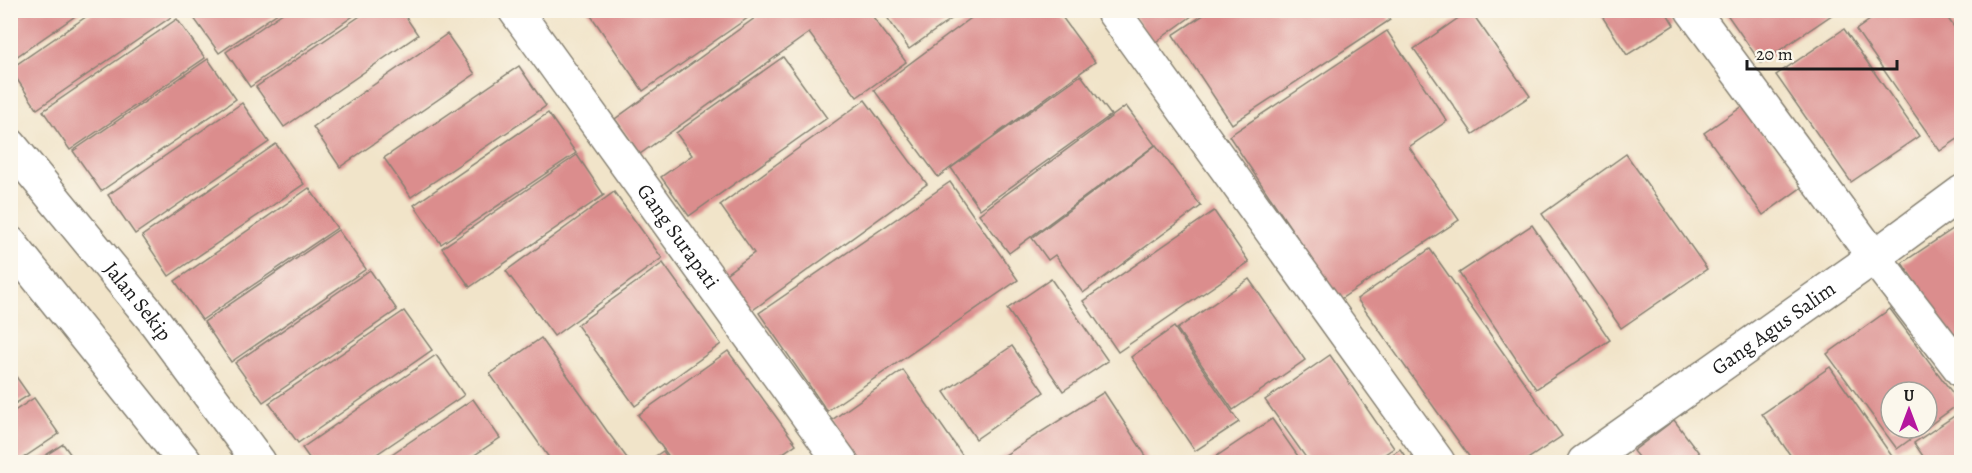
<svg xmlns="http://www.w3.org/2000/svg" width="1972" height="473" viewBox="0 0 1972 473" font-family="Alegreya,serif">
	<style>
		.building { fill: #db8d8d }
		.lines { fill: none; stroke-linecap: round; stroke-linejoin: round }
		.minor-casing { stroke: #868072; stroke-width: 36 }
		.tertiary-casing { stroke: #868072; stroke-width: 36 }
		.minor { stroke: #fff; stroke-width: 33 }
		.tertiary { stroke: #fff; stroke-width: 33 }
		.labels { text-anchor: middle; stroke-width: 6; stroke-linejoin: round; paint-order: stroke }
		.street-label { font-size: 21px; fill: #1c1c1c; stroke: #fbf7ec }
	</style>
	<rect width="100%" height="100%" fill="#fbf7ec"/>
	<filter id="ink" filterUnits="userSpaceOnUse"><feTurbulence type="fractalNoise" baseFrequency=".0167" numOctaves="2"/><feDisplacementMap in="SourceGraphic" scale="12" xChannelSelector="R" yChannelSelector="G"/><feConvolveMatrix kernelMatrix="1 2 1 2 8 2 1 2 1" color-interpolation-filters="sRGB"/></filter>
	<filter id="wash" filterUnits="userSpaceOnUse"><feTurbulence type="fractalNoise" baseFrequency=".008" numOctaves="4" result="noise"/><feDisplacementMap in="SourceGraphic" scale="24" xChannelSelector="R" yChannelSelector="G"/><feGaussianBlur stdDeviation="1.35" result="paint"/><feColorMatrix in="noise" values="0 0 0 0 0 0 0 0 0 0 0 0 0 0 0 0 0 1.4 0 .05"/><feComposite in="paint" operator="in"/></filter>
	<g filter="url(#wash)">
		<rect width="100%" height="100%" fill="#f1e4c9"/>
		<g id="blocks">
			<!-- building -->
			<g class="building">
				<path d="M 10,10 L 84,10 L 10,61 Z"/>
				<path d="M 96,10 L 167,10 L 171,17 L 37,109 L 10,69 Z"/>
				<path d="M 196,10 L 282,10 L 219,53 L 191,14 Z"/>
				<path d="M 287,10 L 362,10 L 250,87 L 226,52 Z"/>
				<path d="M 369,10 L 401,10 L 418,35 L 284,127 L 256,87 Z"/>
				<path d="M 587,10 L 759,10 L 643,91 Z"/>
				<path d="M 766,10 L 868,10 L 906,62 L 857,97 L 809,33 L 640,154 L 615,119 Z"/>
				<path d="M 882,10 L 964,10 L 909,49 Z"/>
				<path d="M 982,10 L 1057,10 L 1095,62 L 938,177 L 874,90 Z"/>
				<path d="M 1130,10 L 1200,10 L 1153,44 Z"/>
				<path d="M 1211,10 L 1384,10 L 1390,20 L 1232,124 L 1173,35 Z"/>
				<path d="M 1470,10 L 1530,96 L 1473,134 L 1414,49 Z"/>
				<path d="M 1598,10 L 1665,10 L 1674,25 L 1627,55 Z"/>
				<path d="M 1724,10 L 1839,10 L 1761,63 Z"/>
				<path d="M 1884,10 L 1942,10 L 1962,38 L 1962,136 L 1940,151 L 1856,30 Z"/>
				<path d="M 177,19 L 205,58 L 70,150 L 43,111 Z"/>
				<path d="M 1844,29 L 1919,136 L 1851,182 L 1776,75 Z"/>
				<path d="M 1387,31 L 1447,121 L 1409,147 L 1459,220 L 1339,300 L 1229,136 Z"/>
				<path d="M 447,34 L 475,74 L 340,167 L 313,127 Z"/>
				<path d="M 783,57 L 827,118 L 689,216 L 661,177 L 692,155 L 676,133 Z"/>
				<path d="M 208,59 L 236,99 L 101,191 L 73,151 Z"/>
				<path d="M 519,66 L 546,106 L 411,197 L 384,158 Z"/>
				<path d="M 1081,75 L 1111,115 L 980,209 L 951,168 Z"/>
				<path d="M 865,100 L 927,184 L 750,312 L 723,276 L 754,253 L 720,205 Z"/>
				<path d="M 242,103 L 269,142 L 135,234 L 108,195 Z"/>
				<path d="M 1126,106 L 1155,145 L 1009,253 L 979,214 Z"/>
				<path d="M 1743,106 L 1802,187 L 1763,215 L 1704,133 Z"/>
				<path d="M 548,113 L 576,153 L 441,244 L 414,205 Z"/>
				<path d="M 276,144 L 304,184 L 169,276 L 142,236 Z"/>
				<path d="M 1156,145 L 1201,206 L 1083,293 L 1055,255 L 1048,260 L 1032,238 Z"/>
				<path d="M 1626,154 L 1707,269 L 1621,328 L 1542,214 Z"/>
				<path d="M 577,155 L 604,195 L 470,287 L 442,248 Z"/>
				<path d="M 950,182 L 1018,280 L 827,411 L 759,313 Z"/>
				<path d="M 309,188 L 337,228 L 202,320 L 175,281 Z"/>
				<path d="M 614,192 L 662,258 L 554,336 L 506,271 Z"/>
				<path d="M 1214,211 L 1249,262 L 1118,352 L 1083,301 Z"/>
				<path d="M 1962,223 L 1962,351 L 1902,263 Z"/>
				<path d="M 1532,225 L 1610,340 L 1536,389 L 1459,273 Z"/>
				<path d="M 338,230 L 366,269 L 231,362 L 204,322 Z"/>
				<path d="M 1430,249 L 1562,436 L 1523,462 L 1473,462 L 1357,299 Z"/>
				<path d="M 663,263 L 721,344 L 635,406 L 577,325 Z"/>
				<path d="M 370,270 L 397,310 L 263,402 L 235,363 Z"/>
				<path d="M 1051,279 L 1108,361 L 1063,391 L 1007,309 Z"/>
				<path d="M 1249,279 L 1305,360 L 1233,410 L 1177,329 Z"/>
				<path d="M 1890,309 L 1960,403 L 1927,427 L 1927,392 L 1891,392 L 1891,428 L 1926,428 L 1897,449 L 1827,354 Z"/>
				<path d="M 404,311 L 432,350 L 298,443 L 269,403 Z"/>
				<path d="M 1174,327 L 1239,422 L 1195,451 L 1131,357 Z"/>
				<path d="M 541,338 L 607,431 L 630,462 L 552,462 L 490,374 Z"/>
				<path d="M 1012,346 L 1044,392 L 976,439 L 944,392 Z"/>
				<path d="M 728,351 L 796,444 L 770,462 L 673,462 L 638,415 Z"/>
				<path d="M 436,355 L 464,395 L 365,462 L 312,462 L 302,448 Z"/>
				<path d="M 1330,355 L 1394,448 L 1373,462 L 1309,462 L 1265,400 Z"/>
				<path d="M 1830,367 L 1896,462 L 1795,462 L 1762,414 Z"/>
				<path d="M 10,368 L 29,395 L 10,407 Z"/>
				<path d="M 903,370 L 967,462 L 861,462 L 832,420 Z"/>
				<path d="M 1104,392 L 1150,462 L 994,462 Z"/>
				<path d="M 34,398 L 59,434 L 17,462 L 10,462 L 10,414 Z"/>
				<path d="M 473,399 L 500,438 L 464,462 L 380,462 Z"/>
				<path d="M 1962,411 L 1962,462 L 1927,462 L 1914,443 Z"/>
				<path d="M 1272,419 L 1302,462 L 1208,462 Z"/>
				<path d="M 1674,420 L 1706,462 L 1642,462 L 1633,451 Z"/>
				<path d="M 63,444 L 76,462 L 35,462 Z"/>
				<path d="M 1400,449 L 1409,462 L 1381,462 Z"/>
				<path d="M 663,451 L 671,462 L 647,462 Z"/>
			</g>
		</g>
	</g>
	<g filter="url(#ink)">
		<use href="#blocks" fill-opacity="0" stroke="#868072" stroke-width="1.5"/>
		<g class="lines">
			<defs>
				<g id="minor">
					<path id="s1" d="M 515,10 L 841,462"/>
					<path d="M 1112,10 L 1438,462"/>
					<path d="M 1692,10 L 1874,257 L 1962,371"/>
					<path id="s2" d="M 1584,462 L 1874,257 L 1962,192"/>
				</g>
				<g id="tertiary">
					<path id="s3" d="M 10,145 L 153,319 L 259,462"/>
					<path d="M 10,243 L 185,462"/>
				</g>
			</defs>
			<!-- minor casing -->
			<use href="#minor" class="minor-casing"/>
			<!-- tertiary casing -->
			<use href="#tertiary" class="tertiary-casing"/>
			<!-- minor -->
			<use href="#minor" class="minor"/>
			<!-- tertiary -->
			<use href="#tertiary" class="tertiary"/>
		</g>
	</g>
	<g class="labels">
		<!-- street labels -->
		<g class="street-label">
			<text dy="7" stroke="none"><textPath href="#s1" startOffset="279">Gang Surapati</textPath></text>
			<text dy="7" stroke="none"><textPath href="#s3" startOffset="202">Jalan Sekip</textPath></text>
			<text dy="7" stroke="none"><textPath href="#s2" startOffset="232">Gang Agus Salim</textPath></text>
		</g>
	</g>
	<!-- margin -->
	<rect width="1972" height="473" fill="none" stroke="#fbf7ec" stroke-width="36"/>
	<!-- north arrow -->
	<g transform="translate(1909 410)"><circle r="28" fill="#fbf7ec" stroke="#a29f99" stroke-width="1.5"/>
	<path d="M0-4.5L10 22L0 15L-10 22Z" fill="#b5179e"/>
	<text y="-9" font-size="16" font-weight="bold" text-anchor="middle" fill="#1c1c1c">U</text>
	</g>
	<!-- scale -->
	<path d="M1747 60v9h150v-9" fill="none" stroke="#1c1c1c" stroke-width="3"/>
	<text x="1756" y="60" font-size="18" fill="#1c1c1c" stroke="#fbf7ec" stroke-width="4.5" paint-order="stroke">20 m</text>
</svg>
